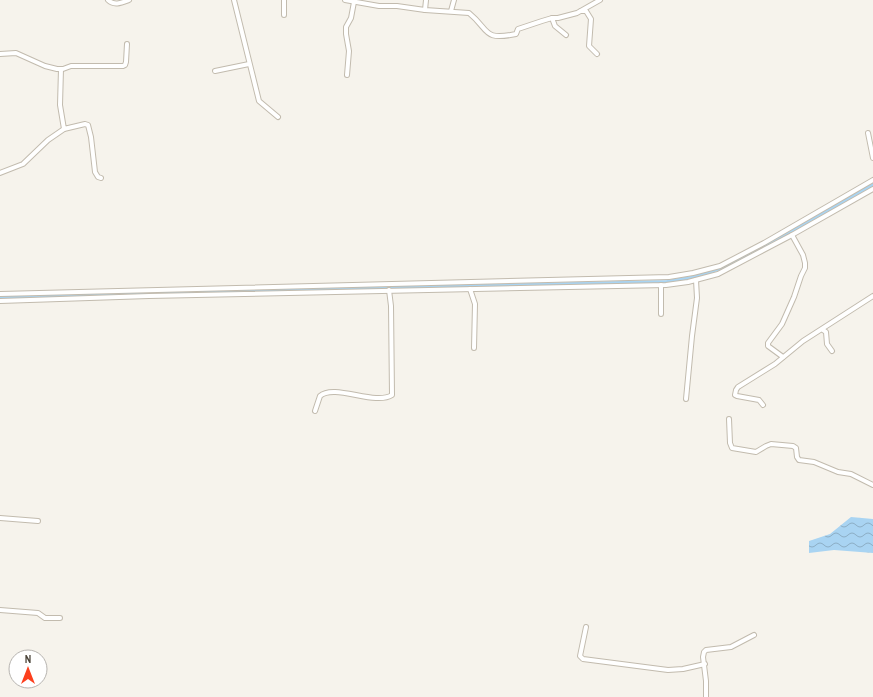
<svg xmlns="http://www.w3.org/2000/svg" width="873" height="697" viewBox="0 0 873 697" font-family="'Archivo Narrow',sans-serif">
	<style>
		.water { fill: url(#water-waves) }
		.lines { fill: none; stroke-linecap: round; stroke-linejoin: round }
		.canal { stroke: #a9d4f2; stroke-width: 4 }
		.street-casing { stroke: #c2bbae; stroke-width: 6 }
		.street { stroke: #fff; stroke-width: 4 }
	</style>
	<defs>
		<pattern id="water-waves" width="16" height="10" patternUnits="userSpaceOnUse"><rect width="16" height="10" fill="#a9d4f2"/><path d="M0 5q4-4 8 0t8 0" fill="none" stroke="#8caec5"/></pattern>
	</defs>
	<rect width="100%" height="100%" fill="#f6f3ec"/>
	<!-- water -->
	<path class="water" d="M 851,517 L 873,519 L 873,553 L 834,550 L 809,553 L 809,541 L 830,534 Z"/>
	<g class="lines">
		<!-- canal -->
		<path class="canal" d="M 0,298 L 73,295 L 667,282 L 691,278 L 734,263 L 873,185"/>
		<defs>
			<g id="street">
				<path d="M 108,0 C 114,6 121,3 129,0"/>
				<path d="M 234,0 L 259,101 L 278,117"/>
				<path d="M 284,0 L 284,15"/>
				<path d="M 345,0 L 379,6 L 397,6 L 425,10 L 469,13 C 490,30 482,41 516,34 L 518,29 L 542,21 L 552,18 L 558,18 L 577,13 L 600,0"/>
				<path d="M 425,10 L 426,0"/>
				<path d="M 451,11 L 454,0"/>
				<path d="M 581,11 L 586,11 L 591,19 L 589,46 L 597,54"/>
				<path d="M 552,18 L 555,26 L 566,35"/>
				<path d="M 0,54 L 16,53 L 45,66 L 57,69 L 63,69 L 71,66 L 123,66 L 125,65 L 126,62 L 127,44"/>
				<path d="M 61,69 L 60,105 L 64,129 L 85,124 L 88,125 L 91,137 L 95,172 L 98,177 L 101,178"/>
				<path d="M 215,71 L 249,64"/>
				<path d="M 347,75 L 349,51 L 346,34 L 346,27 L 351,18 L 354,2"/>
				<path d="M 868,133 L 873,158"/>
				<path d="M 0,173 L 23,164 L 48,140 L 64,129"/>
				<path d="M 470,289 L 475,304 L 474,348"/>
				<path d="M 0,294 L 669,277 L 693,273 L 720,266 L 764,243 L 873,180"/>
				<path d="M 0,301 L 149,296 L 666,285 L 688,282 L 718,274 L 792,235 L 873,189"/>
				<path d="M 661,314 L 661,285"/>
				<path d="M 823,330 L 826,332 L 827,344 L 832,351"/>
				<path d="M 783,357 L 768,346 L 768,343 L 782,324 L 794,297 L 801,276 L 805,268 L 805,263 L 803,255 L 792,235"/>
				<path d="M 686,399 L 692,336 L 697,298 L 696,280"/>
				<path d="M 763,405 L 759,400 L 737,396 L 735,395 L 736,390 L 738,387 L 775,364 L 803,341 L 873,296"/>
				<path d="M 315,411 L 320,396 C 334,383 375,406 392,395 L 391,306 L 389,290"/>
				<path d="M 729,419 L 730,443 L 732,448 L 756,452 L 766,446 L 771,444 L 793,446 L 796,448 L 797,457 L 799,460 L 814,462 L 838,472 L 851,474 L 873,485"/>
				<path d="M 0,518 L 38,521"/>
				<path d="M 0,610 L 38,613 L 45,618 L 60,618"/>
				<path d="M 586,627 L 580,656 L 583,659 L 668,670 L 683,669 L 705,664"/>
				<path d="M 706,697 L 706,681 L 703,657 L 704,652 L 706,650 L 731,647 L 754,635"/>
			</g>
		</defs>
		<!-- street casing -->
		<use href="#street" class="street-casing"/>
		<!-- street -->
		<use href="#street" class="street"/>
	</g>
	<!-- north arrow -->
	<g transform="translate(28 669)"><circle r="19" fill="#ffffff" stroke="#b7b4b0"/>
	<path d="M0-3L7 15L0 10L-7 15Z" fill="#fc3f1d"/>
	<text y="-6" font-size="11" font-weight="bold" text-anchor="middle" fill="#4b4439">N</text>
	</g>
</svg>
